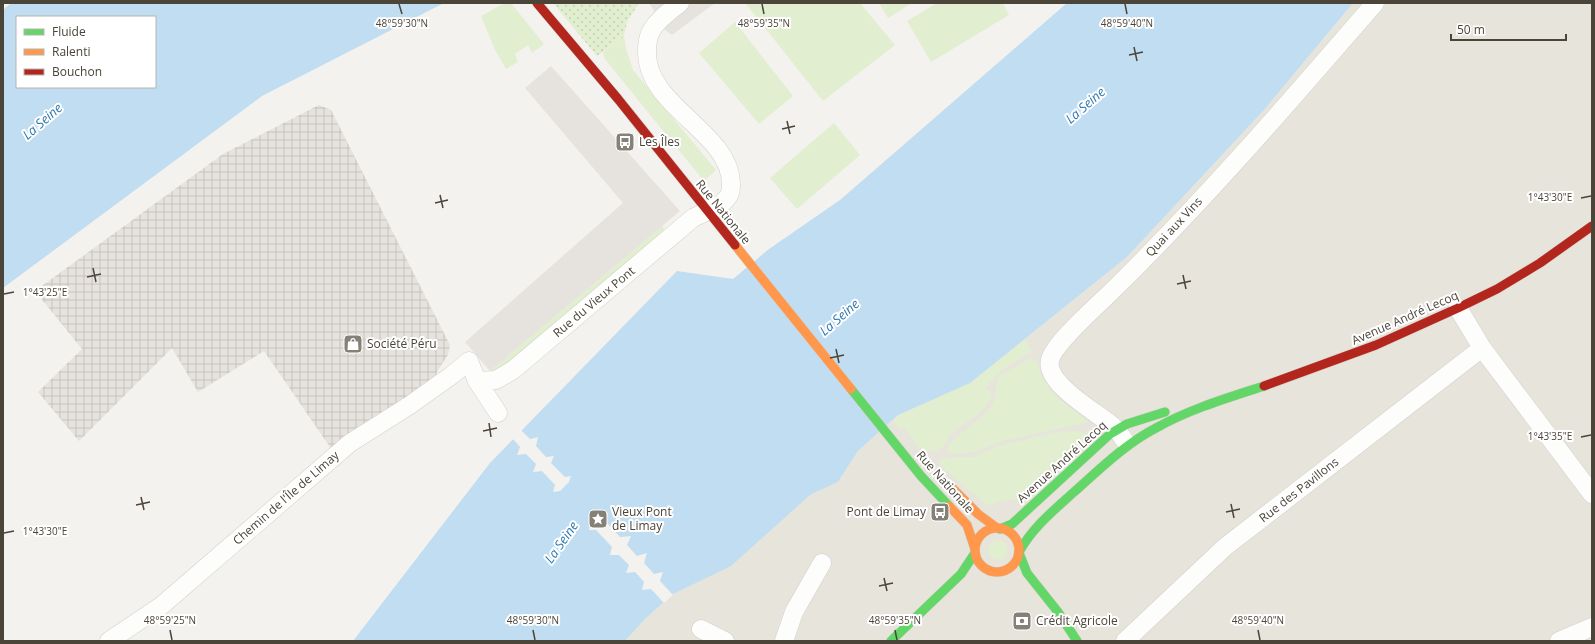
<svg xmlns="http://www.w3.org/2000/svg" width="1595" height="644" viewBox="0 0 1595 644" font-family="'Open Sans',sans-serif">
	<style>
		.residential { fill: #e7e4dc }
		.industrial { fill: url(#industrial-grid) }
		.grass { fill: #e1eecf }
		.park { fill: url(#park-dots) }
		.parking { fill: #e6e3df }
		.water { fill: #c0ddf1; fill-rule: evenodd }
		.pier { fill: #f4f2ee }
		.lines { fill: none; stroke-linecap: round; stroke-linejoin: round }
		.street-casing { stroke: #d2d0cb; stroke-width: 19 }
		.fast-casing { stroke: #d3cfc5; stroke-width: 10 }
		.slow-casing { stroke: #d3cfc5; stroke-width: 10 }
		.jam-casing { stroke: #d3cfc5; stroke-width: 10 }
		.street { stroke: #fdfdfc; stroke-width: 18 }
		.fast { stroke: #63d668; stroke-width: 9 }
		.slow { stroke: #ff974d; stroke-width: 9 }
		.jam { stroke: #b3261e; stroke-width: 9 }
		.ticks { fill: none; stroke: #4b4439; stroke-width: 1.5 }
		.labels { text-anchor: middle; stroke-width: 4; stroke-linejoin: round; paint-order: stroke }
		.poi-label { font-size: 12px; fill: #4b4439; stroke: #fff; text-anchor: start }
		.street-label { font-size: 12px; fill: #4b4439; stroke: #fff }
		.water-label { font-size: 13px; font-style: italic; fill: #2e7ab2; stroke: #fff }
		.ticks-label { font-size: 10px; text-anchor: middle; fill: #4b4439; stroke: #fff; stroke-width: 4; stroke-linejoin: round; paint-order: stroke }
	</style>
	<defs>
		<pattern id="industrial-grid" width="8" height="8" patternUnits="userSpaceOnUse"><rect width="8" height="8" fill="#e6e2de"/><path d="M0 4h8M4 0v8" fill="none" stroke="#c7c3bf"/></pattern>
		<pattern id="park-dots" width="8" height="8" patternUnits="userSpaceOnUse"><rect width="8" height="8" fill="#e1eecf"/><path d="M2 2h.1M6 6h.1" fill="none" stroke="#c3cdb2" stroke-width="1.8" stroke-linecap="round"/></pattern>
	</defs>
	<rect width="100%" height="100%" fill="#f4f2ee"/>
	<!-- residential -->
	<path class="residential" d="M 1353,3 L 1592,3 L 1592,641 L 625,641 L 645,619 L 673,594 L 779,521 L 810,495 L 838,482 L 858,451 L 898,415 L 970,383 L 1127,257 L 1264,110 Z"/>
	<!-- industrial -->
	<path class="industrial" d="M 319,105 L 331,110 L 450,345 L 448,355 L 438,370 L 434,379 L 332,450 L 264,351 L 198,392 L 172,348 L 79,441 L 38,392 L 82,349 L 35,291 L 223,154 Z"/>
	<!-- grass -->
	<g class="grass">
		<path d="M 505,3 L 511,3 L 544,44 L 532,53 L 528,45 L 515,54 L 518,62 L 506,69 L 495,50 L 481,16 Z"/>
		<path d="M 745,3 L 860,3 L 895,45 L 823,101 Z"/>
		<path d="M 879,3 L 912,3 L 888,18 Z"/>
		<path d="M 937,3 L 1003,3 L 1009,15 L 931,62 L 907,21 Z"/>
		<path d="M 735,22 L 793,96 L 759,124 L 699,53 Z"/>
		<path d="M 624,36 L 626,49 L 633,70 L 716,170 L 704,181 L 604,58 L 603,52 Z"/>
		<path d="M 834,123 L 860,155 L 797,209 L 770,178 Z"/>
		<path d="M 662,226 L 666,231 L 500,370 L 490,371 Z"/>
		<path d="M 1025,339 L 1032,351 L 1002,370 L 985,388 L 992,393 C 985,416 969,418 953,433 C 948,437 945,446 939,450 C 934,452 929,451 923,452 L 903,427 L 900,429 L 893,420 L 898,415 L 970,383 Z"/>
		<path d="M 1031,358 L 1038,363 C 1042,391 1069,406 1089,422 L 1002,441 L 974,452 L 952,454 L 947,452 L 946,449 C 957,431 987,419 993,403 C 996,395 996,385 998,377 Z"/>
		<path d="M 1063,431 L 1081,431 L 1090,437 L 1019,500 L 1005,500 L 988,506 L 939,464 L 941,458 L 974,457 L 998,446 Z"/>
		<circle cx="998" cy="550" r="10"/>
	</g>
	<!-- park -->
	<path class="park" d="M 553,3 L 639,3 L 627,22 L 624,36 L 597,56 Z"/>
	<!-- parking -->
	<g class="parking">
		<path d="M 649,3 L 670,3 L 656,14 Z"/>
		<path d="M 689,3 L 715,3 L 672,35 L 664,29 L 669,20 Z"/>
		<path d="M 551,66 L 680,211 L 490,371 L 465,342 L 623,203 L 525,88 Z"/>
	</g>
	<!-- water -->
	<g class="water">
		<path d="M 11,3 L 444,3 L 262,96 L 3,288 L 3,10 ZM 17,17 L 155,17 L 155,87 L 17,87 Z"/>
		<path d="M 1067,3 L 1353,3 L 1264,110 L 1127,257 L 970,383 L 898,415 L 858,451 L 838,482 L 810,495 L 731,566 L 673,594 L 645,619 L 625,641 L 353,641 L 490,463 L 677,271 L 733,279 L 769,249 L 840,200 Z"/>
	</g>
	<!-- pier -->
	<g class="pier">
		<path d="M 520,429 L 530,439 L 538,437 L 536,446 L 546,457 L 554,456 L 551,463 L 565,477 L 571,476 L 569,482 L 560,491 L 553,492 L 555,485 L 542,471 L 533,472 L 536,464 L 526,454 L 517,455 L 520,447 L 512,438 Z"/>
		<path d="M 608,513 L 606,522 L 620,537 L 631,536 L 627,545 L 637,556 L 647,553 L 644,563 L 654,574 L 663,572 L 660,581 L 673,595 L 664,603 L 651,589 L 642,590 L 644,582 L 635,572 L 626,573 L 629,565 L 619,555 L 610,555 L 612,547 L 596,530 L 589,530 L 590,523 L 599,515 Z"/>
	</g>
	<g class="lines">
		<defs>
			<g id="street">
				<path d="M 1458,308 L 1482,348 L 1592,494"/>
				<path d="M 477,381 L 496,380 L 513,370 L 693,218 C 704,212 720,208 727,198 C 731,194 731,189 731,184 C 731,132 645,106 647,51 C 647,45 648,37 651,31 C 658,19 670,11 680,3"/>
				<path d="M 1124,440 C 1121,435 1118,431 1115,428 C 1100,414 1044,384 1050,360 C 1054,343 1098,305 1112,291 C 1205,200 1290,101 1375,3"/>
				<path d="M 701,629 L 725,641"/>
				<path d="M 109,641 L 161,606 L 350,443 L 410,405 L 452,375 L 469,361 L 477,381 L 498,413"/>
				<path d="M 784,641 L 794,612 L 822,563"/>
				<path d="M 1125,641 L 1225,547 L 1482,348"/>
				<path d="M 1559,641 L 1592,627"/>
			</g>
			<g id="fast">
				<path d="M 851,389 L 921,476 L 949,506"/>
				<path d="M 1000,529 L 1012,524 L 1110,434 L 1127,424 L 1165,412"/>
				<path d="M 1019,552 C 1033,527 1053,511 1074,492 C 1100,469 1125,444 1156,428 C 1190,409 1227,398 1264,386"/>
				<path d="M 1019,553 L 1027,573 L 1058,612 L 1077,641"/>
				<path d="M 891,641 L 961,574 L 975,553"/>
			</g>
			<g id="slow">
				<path d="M 735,245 L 851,389"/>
				<path d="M 952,488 L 978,514 L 997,528"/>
				<path d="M 949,506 L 967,525 L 975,549"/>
				<circle cx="997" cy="550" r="22"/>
			</g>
			<g id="jam">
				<path d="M 537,3 L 618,99 L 735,245"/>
				<path d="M 1264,386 L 1376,345 L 1458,308 L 1497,289 L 1540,263 L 1592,226"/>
			</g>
		</defs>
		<!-- street casing -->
		<use href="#street" class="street-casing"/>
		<!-- fast casing -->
		<use href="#fast" class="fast-casing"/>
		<!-- slow casing -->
		<use href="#slow" class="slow-casing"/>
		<!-- jam casing -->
		<use href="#jam" class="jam-casing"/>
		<!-- street -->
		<use href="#street" class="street"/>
		<!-- fast -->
		<use href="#fast" class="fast"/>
		<!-- slow -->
		<use href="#slow" class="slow"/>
		<!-- jam -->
		<use href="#jam" class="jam"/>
	</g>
	<!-- ticks -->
	<path class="ticks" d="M 399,4 L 402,14M 762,4 L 764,14M 1125,4 L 1127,14M 1134,47 L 1137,61M 1129,55 L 1143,52M 787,121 L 790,134M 782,129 L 795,126M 440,195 L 443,208M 1581,198 L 1591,196M 435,203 L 448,200M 93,268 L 96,282M 1183,275 L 1186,289M 87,277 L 101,274M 1177,284 L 1191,281M 4,294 L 14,292M 836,349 L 839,363M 830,358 L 844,355M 489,423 L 491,437M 483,431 L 497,428M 1581,437 L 1591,435M 141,497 L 144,510M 1231,504 L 1234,518M 136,505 L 150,502M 1226,512 L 1240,509M 4,533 L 14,531M 884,578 L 887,591M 879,586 L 893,583M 170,630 L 172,640M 533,630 L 535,640M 895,630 L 897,640M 1258,630 L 1260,640"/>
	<!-- icons -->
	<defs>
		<symbol id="bus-square" viewBox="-11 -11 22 22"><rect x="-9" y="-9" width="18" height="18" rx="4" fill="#868178" stroke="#fff"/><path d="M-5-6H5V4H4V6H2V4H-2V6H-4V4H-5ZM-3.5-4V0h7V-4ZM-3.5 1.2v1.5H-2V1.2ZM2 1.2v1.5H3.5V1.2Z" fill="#fff"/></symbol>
		<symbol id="shop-square" viewBox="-11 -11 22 22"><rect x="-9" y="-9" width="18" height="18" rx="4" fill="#868178" stroke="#fff"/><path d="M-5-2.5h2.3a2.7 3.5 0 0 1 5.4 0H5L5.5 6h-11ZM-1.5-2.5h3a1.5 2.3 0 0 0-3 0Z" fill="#fff"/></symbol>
		<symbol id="sight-square" viewBox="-11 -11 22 22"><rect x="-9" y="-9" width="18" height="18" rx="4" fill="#868178" stroke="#fff"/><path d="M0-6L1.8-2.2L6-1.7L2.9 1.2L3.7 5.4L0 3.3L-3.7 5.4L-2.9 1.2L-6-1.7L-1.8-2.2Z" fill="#fff"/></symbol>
		<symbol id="bank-square" viewBox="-11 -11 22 22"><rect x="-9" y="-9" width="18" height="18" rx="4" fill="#868178" stroke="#fff"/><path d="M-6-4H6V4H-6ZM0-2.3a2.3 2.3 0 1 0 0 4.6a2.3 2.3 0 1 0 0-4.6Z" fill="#fff"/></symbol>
	</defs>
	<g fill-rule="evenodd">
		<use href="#bus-square" x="614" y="131" width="22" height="22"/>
		<use href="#shop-square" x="342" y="333" width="22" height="22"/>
		<use href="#bus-square" x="929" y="501" width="22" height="22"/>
		<use href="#sight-square" x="587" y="508" width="22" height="22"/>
		<use href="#bank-square" x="1011" y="610" width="22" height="22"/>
	</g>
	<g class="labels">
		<!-- poi labels -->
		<g class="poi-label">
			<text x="639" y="146">Les Îles</text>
			<text x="367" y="348">Société Péru</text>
			<text x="612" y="516">Vieux Pont<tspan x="612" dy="14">de Limay</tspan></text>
			<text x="926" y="516" text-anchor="end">Pont de Limay</text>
			<text x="1036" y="625">Crédit Agricole</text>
		</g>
		<!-- street labels -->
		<g class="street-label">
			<text transform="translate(723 212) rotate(51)" y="4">Rue Nationale</text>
			<text transform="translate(1174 227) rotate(-47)" y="4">Quai aux Vins</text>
			<text transform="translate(594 302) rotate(-40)" y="4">Rue du Vieux Pont</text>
			<text transform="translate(1405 318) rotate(-24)" y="4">Avenue André Lecoq</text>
			<text transform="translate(1062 462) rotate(-42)" y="4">Avenue André Lecoq</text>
			<text transform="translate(945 482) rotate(48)" y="4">Rue Nationale</text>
			<text transform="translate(1299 490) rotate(-38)" y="4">Rue des Pavillons</text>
			<text transform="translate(286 498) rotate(-41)" y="4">Chemin de l'Île de Limay</text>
		</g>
		<!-- water labels -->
		<g class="water-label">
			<text transform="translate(1085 105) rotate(-41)" y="5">La Seine</text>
			<text transform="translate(42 121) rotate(-41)" y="5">La Seine</text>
			<text transform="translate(839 317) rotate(-41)" y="5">La Seine</text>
			<text transform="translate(561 542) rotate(-55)" y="5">La Seine</text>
		</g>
	</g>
	<g class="ticks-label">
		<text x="402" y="27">48°59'30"N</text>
		<text x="764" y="27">48°59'35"N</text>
		<text x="1127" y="27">48°59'40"N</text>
		<text x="1550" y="201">1°43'30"E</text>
		<text x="45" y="296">1°43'25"E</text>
		<text x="1550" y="440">1°43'35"E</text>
		<text x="45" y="535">1°43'30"E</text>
		<text x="170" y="624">48°59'25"N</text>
		<text x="533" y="624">48°59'30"N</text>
		<text x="895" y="624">48°59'35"N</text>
		<text x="1258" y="624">48°59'40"N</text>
	</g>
	<!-- border -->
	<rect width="1595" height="644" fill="none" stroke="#4b4439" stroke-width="8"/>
	<!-- legend -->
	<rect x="16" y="16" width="140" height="72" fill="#ffffff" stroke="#b7b4b0"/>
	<rect x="24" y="29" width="20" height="6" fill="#63d668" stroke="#b7b4b0"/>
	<text x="52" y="36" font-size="12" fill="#4b4439">Fluide</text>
	<rect x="24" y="49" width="20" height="6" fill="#ff974d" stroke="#b7b4b0"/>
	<text x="52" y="56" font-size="12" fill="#4b4439">Ralenti</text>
	<rect x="24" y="69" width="20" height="6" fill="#b3261e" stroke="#b7b4b0"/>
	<text x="52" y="76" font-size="12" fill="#4b4439">Bouchon</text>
	<!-- scale -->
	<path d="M1451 34v6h115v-6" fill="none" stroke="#4b4439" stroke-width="2"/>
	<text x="1457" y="34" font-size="12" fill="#4b4439" stroke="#ffffff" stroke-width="3" paint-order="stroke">50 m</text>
</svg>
